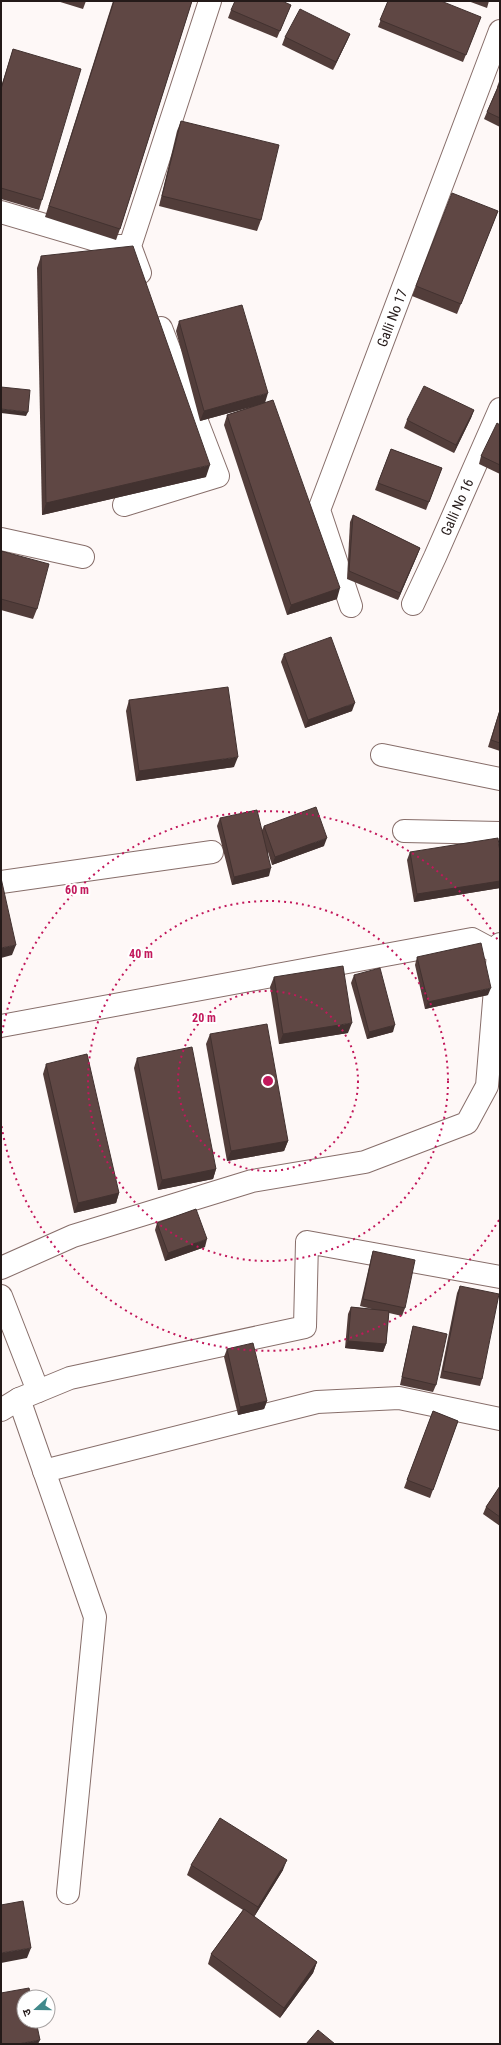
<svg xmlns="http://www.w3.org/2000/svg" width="501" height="2045" viewBox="0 0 501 2045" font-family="'Roboto Condensed','Noto Sans Devanagari',sans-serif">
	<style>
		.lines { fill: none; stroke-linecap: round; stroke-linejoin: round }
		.street-casing { stroke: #876e6a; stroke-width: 24 }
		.street { stroke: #fff; stroke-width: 22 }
		.wall { fill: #523d3a }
		.shaded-wall { fill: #423230 }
		.building { fill: #5f4744; stroke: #423230 }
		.ring { fill: none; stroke: #c2185b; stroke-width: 2; stroke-dasharray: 2 4 }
		.labels { text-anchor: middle; stroke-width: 4; stroke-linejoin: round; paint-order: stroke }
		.street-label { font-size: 14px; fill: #241a19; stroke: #fff }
		.centre { fill: #c2185b; stroke: #fff; stroke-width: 2 }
		.ring-label { font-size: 12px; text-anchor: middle; font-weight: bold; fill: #c2185b; stroke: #fff; stroke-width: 4; stroke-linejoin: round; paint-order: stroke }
	</style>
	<rect width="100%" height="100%" fill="#fef8f7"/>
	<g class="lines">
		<defs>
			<g id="street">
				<path d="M 1,212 L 116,246 L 130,246"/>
				<path d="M 140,273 L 130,246 L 210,1"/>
				<path d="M 124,505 L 218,476 L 161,328"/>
				<path d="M 1,539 L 83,557"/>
				<path d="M 413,604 L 435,557 L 500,409"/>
				<path d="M 351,606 L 319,510 L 500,31"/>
				<path d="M 382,755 L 500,779"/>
				<path d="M 404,831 L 500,833"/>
				<path d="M 1,882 L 212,852"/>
				<path d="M 1,1026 L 472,939 L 500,954"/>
				<path d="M 1,1268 L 73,1236 L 252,1181 L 365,1162 L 467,1123 L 487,1086 L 498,953 L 500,944"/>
				<path d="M 1,1296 L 38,1391"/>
				<path d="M 19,1399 L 95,1617 L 68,1893"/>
				<path d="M 1,1410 L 19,1399 L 70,1378 L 305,1327 L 307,1242 L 500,1277"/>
				<path d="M 44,1471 L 317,1402 L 399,1398 L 500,1419"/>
			</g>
		</defs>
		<!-- street casing -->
		<use href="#street" class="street-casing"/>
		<!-- street -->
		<use href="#street" class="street"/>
	</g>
	<!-- wall -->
	<g class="wall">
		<path d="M 57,1 L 86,1 L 83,9 Z"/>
		<path d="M 113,1 L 192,1 L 120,229 L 116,240 L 45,217 Z"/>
		<path d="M 388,1 L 481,17 L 463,62 L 378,27 Z"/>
		<path d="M 468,1 L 489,1 L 487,8 Z"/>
		<path d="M 291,5 L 277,38 L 228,18 L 231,10 Z"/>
		<path d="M 350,34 L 347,41 L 333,70 L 282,45 L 285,37 Z"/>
		<path d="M 13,49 L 42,200 L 39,210 L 1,199 L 1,87 Z"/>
		<path d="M 500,79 L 500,127 L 484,119 L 497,88 L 497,87 Z"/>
		<path d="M 181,121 L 261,220 L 257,231 L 159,206 L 177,131 Z"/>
		<path d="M 498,211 L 457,314 L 412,296 L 416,286 Z"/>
		<path d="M 41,256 L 206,477 L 42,515 L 37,268 Z"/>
		<path d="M 179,321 L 265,402 L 337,599 L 287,615 L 224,425 L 227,415 L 251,407 L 200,421 L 176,331 Z"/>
		<path d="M 474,410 L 471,418 L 454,453 L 404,428 L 407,420 Z"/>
		<path d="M 500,425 L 500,474 L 479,464 L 481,456 Z"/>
		<path d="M 391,449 L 442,468 L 426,510 L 375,490 Z"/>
		<path d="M 353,515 L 420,548 L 398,600 L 347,579 L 350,522 Z"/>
		<path d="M 1,551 L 37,609 L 33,619 L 1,610 Z"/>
		<path d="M 284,654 L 352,711 L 305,728 L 281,662 Z"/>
		<path d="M 129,700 L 234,767 L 136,781 L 126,711 Z"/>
		<path d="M 500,709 L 500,751 L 488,747 Z"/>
		<path d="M 220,818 L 262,830 L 264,826 L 324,846 L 272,865 L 268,852 L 269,876 L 232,885 L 217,826 Z"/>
		<path d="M 410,852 L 500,852 L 500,888 L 414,902 L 407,860 Z"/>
		<path d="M 417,957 L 488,995 L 425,1009 L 415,965 Z"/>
		<path d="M 354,975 L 393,1032 L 367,1039 L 351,983 Z"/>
		<path d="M 274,977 L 348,1033 L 279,1044 L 270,987 Z"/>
		<path d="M 210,1034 L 288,1141 L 284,1151 L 227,1161 L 206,1044 Z"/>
		<path d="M 137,1058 L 216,1169 L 213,1179 L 158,1190 L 134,1068 Z"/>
		<path d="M 46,1064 L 119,1193 L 116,1203 L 74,1213 L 43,1074 Z"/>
		<path d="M 157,1223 L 205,1247 L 165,1261 L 155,1230 Z"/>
		<path d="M 373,1251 L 405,1308 L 402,1316 L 389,1313 L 386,1344 L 383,1352 L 345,1348 L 348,1314 L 351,1307 L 372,1309 L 360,1306 L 371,1258 Z"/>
		<path d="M 460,1286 L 482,1379 L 480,1386 L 440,1378 L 457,1293 Z"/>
		<path d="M 413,1326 L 436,1385 L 433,1392 L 400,1385 L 411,1334 Z"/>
		<path d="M 227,1349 L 267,1401 L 264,1409 L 238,1415 L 224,1357 Z"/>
		<path d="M 433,1411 L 458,1421 L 430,1498 L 404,1488 Z"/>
		<path d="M 500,1486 L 500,1526 L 483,1514 L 486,1507 Z"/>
		<path d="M 191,1865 L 283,1870 L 254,1917 L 317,1962 L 313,1973 L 280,2018 L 208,1964 L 211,1954 L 243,1910 L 187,1875 Z"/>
	</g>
	<!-- shaded-wall -->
	<g class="shaded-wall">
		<path d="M 350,34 L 347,41 L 333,70 L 336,62 Z"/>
		<path d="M 268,393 L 265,403 L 200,421 L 204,411 Z"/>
		<path d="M 1,409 L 28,412 L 26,416 L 1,413 Z"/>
		<path d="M 474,410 L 471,418 L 454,453 L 456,445 Z"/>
		<path d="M 210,465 L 206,477 L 42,515 L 46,503 Z"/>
		<path d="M 420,548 L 417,556 L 398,600 L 400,593 Z"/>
		<path d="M 340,588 L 337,599 L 287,615 L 291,605 Z"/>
		<path d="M 355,703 L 352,711 L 305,728 L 308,720 Z"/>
		<path d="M 238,757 L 234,767 L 136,781 L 139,771 Z"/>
		<path d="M 327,838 L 324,846 L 272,865 L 275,857 Z"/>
		<path d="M 271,868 L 269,876 L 232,885 L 234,877 Z"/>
		<path d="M 500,881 L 500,888 L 414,902 L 417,894 Z"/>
		<path d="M 16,945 L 12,955 L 1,958 L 1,948 Z"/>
		<path d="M 491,988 L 488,995 L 425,1009 L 428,1002 Z"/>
		<path d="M 352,1023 L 348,1033 L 279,1044 L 283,1034 Z"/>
		<path d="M 395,1025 L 393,1032 L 367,1039 L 369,1032 Z"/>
		<path d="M 288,1141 L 284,1151 L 227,1161 L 231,1151 Z"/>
		<path d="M 216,1169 L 213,1179 L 158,1190 L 162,1180 Z"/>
		<path d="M 119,1193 L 116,1203 L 74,1213 L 78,1203 Z"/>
		<path d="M 207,1239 L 205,1247 L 165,1261 L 168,1253 Z"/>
		<path d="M 348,1341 L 386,1344 L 383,1352 L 345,1348 Z"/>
		<path d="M 267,1401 L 264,1409 L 238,1415 L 240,1407 Z"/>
		<path d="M 287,1860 L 283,1870 L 254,1917 L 258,1907 Z"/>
		<path d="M 31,1948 L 27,1958 L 1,1963 L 1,1953 Z"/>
		<path d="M 317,1962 L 313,1973 L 280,2018 L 284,2008 Z"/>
		<path d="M 40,2040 L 38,2044 L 18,2044 Z"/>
	</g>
	<!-- building -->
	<g class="building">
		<path d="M 114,1 L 192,1 L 120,229 L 49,206 Z"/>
		<path d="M 235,1 L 282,1 L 291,5 L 280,31 L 231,10 Z"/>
		<path d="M 388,1 L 441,1 L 481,17 L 466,55 L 380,20 Z"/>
		<path d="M 300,9 L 350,34 L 336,62 L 285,37 Z"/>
		<path d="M 13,49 L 81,69 L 42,200 L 1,188 L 1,89 Z"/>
		<path d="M 499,85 L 500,85 L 500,118 L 487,112 Z"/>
		<path d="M 181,121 L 279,145 L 261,220 L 162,196 Z"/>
		<path d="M 452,193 L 498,211 L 461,304 L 416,286 Z"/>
		<path d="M 133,246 L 210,465 L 46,503 L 41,256 Z"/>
		<path d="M 242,305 L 268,393 L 204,411 L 179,321 Z"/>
		<path d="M 424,386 L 474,410 L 456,445 L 407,420 Z"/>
		<path d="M 1,387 L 30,390 L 28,412 L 1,409 Z"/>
		<path d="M 273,400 L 340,588 L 291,605 L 227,415 Z"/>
		<path d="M 497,423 L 500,425 L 500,465 L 481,456 Z"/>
		<path d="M 391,449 L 442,468 L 429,502 L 378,483 Z"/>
		<path d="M 353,515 L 420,548 L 400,593 L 349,571 Z"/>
		<path d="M 1,551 L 49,564 L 37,609 L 1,599 Z"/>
		<path d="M 331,637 L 355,703 L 308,720 L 284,654 Z"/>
		<path d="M 228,687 L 238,757 L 139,771 L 129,700 Z"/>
		<path d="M 500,710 L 500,743 L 491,740 Z"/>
		<path d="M 316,807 L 327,838 L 275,857 L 264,826 Z"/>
		<path d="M 257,810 L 271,868 L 234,877 L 220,818 Z"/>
		<path d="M 498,838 L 500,852 L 500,881 L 417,894 L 410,852 Z"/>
		<path d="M 1,878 L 16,945 L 1,948 Z"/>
		<path d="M 481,943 L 491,988 L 428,1002 L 417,957 Z"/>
		<path d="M 343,966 L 352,1023 L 283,1034 L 274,977 Z"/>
		<path d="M 380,968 L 395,1025 L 369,1032 L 354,975 Z"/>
		<path d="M 267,1024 L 288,1141 L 231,1151 L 210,1034 Z"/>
		<path d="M 192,1047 L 216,1169 L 162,1180 L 137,1058 Z"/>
		<path d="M 87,1054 L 119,1193 L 78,1203 L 46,1064 Z"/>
		<path d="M 196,1209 L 207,1239 L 168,1253 L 157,1223 Z"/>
		<path d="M 373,1251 L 415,1260 L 405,1308 L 363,1299 Z"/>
		<path d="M 460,1286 L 499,1294 L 482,1379 L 443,1371 Z"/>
		<path d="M 351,1307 L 389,1311 L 386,1344 L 348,1341 Z"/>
		<path d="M 413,1326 L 447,1334 L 436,1385 L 402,1377 Z"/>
		<path d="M 253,1343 L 267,1401 L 240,1407 L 227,1349 Z"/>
		<path d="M 433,1411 L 458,1421 L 433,1490 L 407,1480 Z"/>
		<path d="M 500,1486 L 500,1517 L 486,1507 Z"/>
		<path d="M 220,1818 L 287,1860 L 258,1907 L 191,1865 Z"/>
		<path d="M 23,1901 L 31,1948 L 1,1953 L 1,1905 Z"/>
		<path d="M 244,1909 L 317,1962 L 284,2008 L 211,1954 Z"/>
		<path d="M 29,1988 L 31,1997 L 24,1997 L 24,2021 L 36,2021 L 40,2040 L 18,2044 L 1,2044 L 1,1993 Z"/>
		<path d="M 318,2030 L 335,2044 L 306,2044 Z"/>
	</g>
	<!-- distance rings -->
	<g class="ring">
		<circle cx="268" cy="1081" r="90"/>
		<circle cx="268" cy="1081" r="180"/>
		<path d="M499 1220A270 270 0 0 1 1 1123M1 1039A270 270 0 0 1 499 942"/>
	</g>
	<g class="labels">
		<!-- street labels -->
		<g class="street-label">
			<text transform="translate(392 318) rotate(-69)" y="5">Galli No 17</text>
			<text transform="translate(457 507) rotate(-66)" y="5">Galli No 16</text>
		</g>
	</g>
	<circle cx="268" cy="1081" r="6" class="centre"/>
	<g class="ring-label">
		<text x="77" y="894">60 m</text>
		<text x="141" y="958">40 m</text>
		<text x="204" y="1022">20 m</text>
	</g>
	<!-- border -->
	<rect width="501" height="2045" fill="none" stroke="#241a19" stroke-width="4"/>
	<!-- north arrow -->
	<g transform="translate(36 2009) rotate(249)"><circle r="19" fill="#ffffff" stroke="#a7a3a3"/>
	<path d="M0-3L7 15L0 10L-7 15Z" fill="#41898b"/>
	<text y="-6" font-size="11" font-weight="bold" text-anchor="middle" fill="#241a19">उ</text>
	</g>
</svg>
